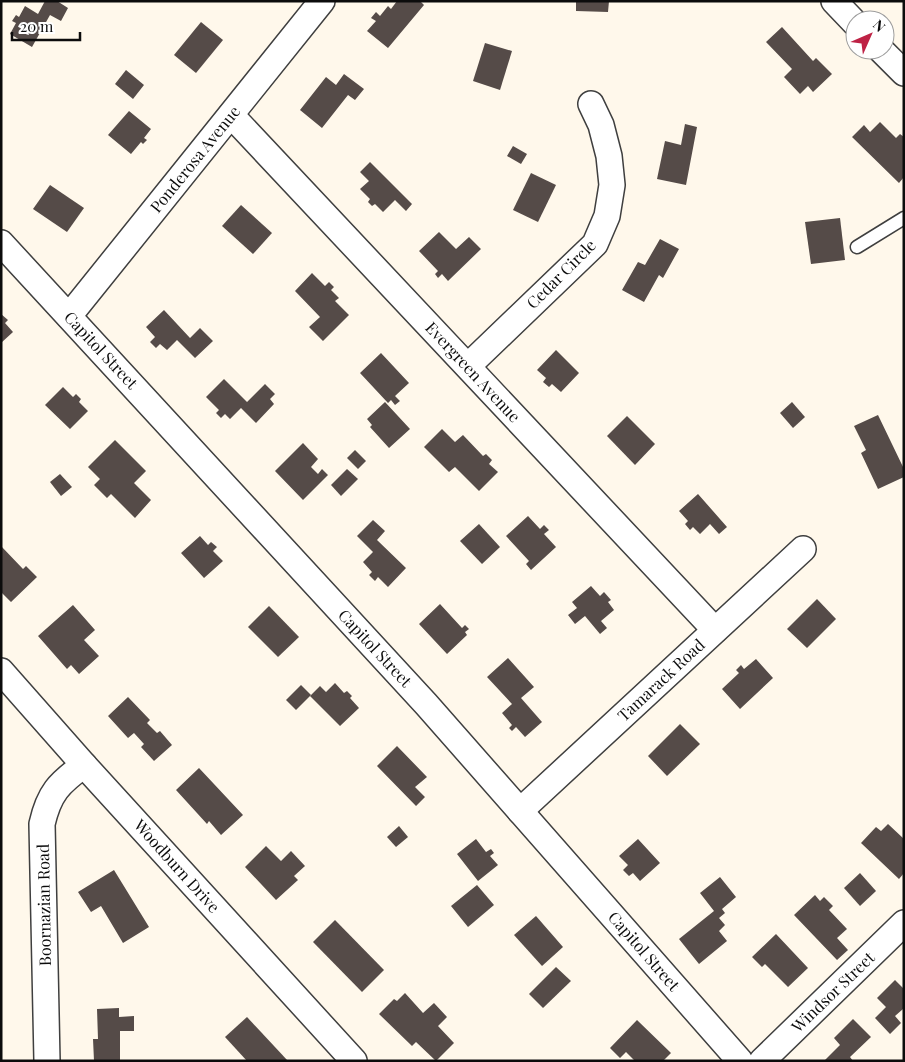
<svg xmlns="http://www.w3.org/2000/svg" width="905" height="1062" viewBox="0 0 905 1062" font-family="'Playfair Display',serif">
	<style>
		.building { fill: #554b48 }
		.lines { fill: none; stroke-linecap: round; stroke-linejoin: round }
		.lane-casing { stroke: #3f3f3f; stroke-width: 15 }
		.street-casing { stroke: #3f3f3f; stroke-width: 28 }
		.lane { stroke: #fff; stroke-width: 12 }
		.street { stroke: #fff; stroke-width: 25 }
		.labels { text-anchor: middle; stroke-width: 5; stroke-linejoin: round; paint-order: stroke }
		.street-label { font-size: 16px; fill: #0c0c0c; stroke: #fff }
	</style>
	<rect width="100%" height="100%" fill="#fff8eb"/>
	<!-- building -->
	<g class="building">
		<path d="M 45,1 L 57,1 L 68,8 L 61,21 L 50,15 L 32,47 L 10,34 L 16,23 L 12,21 L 16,15 L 19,17 L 25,6 L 38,14 Z"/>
		<path d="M 397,1 L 420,1 L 424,5 L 388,48 L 367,31 L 376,21 L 371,18 L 376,12 L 380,16 L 388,6 L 391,9 Z"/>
		<path d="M 576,1 L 609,1 L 608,12 L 576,11 Z"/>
		<path d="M 201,22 L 223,40 L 196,73 L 174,55 Z"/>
		<path d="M 782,27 L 813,61 L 816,58 L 832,74 L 813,92 L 808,86 L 800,94 L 784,77 L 792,69 L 766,42 Z"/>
		<path d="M 485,43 L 512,51 L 500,90 L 473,81 Z"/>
		<path d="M 126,70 L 144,85 L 133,99 L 115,84 Z"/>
		<path d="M 344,74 L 364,89 L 355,100 L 348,95 L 322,128 L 300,110 L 326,77 L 336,85 Z"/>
		<path d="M 129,111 L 151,129 L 144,138 L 147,140 L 143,144 L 141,142 L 131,154 L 108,135 Z"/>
		<path d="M 880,122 L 896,138 L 900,134 L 904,137 L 904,177 L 899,183 L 852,137 L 864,125 L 870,132 Z"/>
		<path d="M 685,124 L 697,127 L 686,185 L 657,179 L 665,141 L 681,145 Z"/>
		<path d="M 513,146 L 527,154 L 521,164 L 507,156 Z"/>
		<path d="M 370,162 L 412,204 L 406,211 L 395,200 L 383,212 L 375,204 L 372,206 L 368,202 L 370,199 L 360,189 L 369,181 L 360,172 Z"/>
		<path d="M 531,173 L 556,185 L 538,222 L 513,210 Z"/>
		<path d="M 50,185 L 84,208 L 67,232 L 33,209 Z"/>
		<path d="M 241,205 L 272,233 L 253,254 L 222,226 Z"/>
		<path d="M 840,218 L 845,260 L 811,264 L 805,222 Z"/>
		<path d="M 439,232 L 456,249 L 469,237 L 481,249 L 448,281 L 442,274 L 438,278 L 435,274 L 438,271 L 419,251 Z"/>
		<path d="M 660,239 L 679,249 L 663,278 L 659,275 L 644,302 L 622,290 L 638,262 L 645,265 Z"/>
		<path d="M 312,273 L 325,286 L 329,282 L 334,287 L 331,290 L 339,298 L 335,301 L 349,315 L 323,341 L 309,327 L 320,317 L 295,291 Z"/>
		<path d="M 164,310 L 190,338 L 200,328 L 213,341 L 195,358 L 177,340 L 167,350 L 160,344 L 156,348 L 150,342 L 155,337 L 146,327 Z"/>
		<path d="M 1,314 L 8,320 L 5,323 L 13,332 L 1,343 Z"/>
		<path d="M 556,350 L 579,373 L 561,392 L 552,384 L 549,387 L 543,382 L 546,378 L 537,370 Z"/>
		<path d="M 381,353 L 409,383 L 395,396 L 400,401 L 395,405 L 391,400 L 388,403 L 360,373 Z"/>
		<path d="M 224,379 L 247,402 L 265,384 L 275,394 L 270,399 L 274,404 L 256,423 L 241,408 L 230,419 L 225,414 L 221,418 L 216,413 L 219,410 L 206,397 Z"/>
		<path d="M 63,387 L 73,397 L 76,394 L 81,399 L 79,402 L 88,411 L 70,429 L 45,405 Z"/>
		<path d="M 385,402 L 410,429 L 389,448 L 370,427 L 372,425 L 367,419 Z"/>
		<path d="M 792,402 L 805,417 L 793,428 L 780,413 Z"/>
		<path d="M 878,415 L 904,469 L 904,477 L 878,489 L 861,453 L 866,450 L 854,426 Z"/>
		<path d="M 627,416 L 655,444 L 635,465 L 607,436 Z"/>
		<path d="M 442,429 L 455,442 L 463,435 L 483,456 L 486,454 L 492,460 L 489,464 L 498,472 L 479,491 L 455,467 L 449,472 L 424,447 Z"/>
		<path d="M 115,440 L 146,471 L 134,483 L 151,500 L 135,518 L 111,494 L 107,498 L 94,485 L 100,479 L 88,467 Z"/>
		<path d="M 303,443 L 318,459 L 311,467 L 318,474 L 322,469 L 328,475 L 303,500 L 275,471 Z"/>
		<path d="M 355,450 L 366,461 L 358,469 L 347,458 Z"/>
		<path d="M 347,469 L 358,479 L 341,496 L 331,485 Z"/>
		<path d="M 60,474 L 72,487 L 61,496 L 50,482 Z"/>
		<path d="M 698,494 L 727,527 L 719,534 L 710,524 L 700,534 L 693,527 L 690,530 L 685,524 L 688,521 L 679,511 Z"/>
		<path d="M 528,516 L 540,529 L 544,525 L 549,530 L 544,534 L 556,547 L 531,570 L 526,564 L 529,561 L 506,536 Z"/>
		<path d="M 373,520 L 385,531 L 377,540 L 406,568 L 388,587 L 378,577 L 375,581 L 369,575 L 372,572 L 363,562 L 373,552 L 357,536 Z"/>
		<path d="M 479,524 L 500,547 L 482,564 L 460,541 Z"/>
		<path d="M 200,536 L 208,545 L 211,542 L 217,547 L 213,551 L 223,561 L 204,578 L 181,553 Z"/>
		<path d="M 1,546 L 23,569 L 26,566 L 37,577 L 11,602 L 1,592 Z"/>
		<path d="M 591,586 L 600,596 L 604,592 L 611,600 L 608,602 L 614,610 L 601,621 L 607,628 L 600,634 L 585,616 L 575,624 L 568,615 L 577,608 L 572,602 Z"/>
		<path d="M 817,599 L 836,619 L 807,648 L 787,629 Z"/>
		<path d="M 440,604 L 462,628 L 465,625 L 469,629 L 465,632 L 467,635 L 447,654 L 419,624 Z"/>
		<path d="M 73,605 L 95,630 L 84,640 L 99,656 L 79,674 L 71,665 L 67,669 L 38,636 Z"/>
		<path d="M 269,606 L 299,637 L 278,657 L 248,627 Z"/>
		<path d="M 508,658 L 534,687 L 521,698 L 542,722 L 525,737 L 516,727 L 512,731 L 509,728 L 512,725 L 502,713 L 512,704 L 487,677 Z"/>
		<path d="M 756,659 L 773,678 L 740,709 L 722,689 L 739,673 L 736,670 L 741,665 L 744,669 Z"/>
		<path d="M 335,683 L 344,693 L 347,691 L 352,696 L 350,698 L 359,708 L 340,726 L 310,696 L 320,686 L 326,692 Z"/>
		<path d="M 301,685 L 311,695 L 296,710 L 286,700 Z"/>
		<path d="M 128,697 L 150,720 L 147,723 L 157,733 L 160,731 L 172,745 L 154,761 L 141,747 L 144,744 L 134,733 L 128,738 L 108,716 Z"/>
		<path d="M 680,724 L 700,744 L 667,776 L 648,756 Z"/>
		<path d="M 397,746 L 427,777 L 415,787 L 425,797 L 416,806 L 377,766 Z"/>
		<path d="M 199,768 L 243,815 L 221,835 L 209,821 L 207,824 L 176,790 Z"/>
		<path d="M 888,824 L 904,839 L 904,873 L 899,879 L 861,843 L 876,827 L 881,831 Z"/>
		<path d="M 399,826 L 408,837 L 396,847 L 387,837 Z"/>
		<path d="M 476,839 L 486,852 L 491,849 L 494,853 L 490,856 L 498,865 L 478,881 L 457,854 Z"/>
		<path d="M 638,839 L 660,863 L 640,881 L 633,873 L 629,876 L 623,870 L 628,865 L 619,856 Z"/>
		<path d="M 266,846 L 281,861 L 291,851 L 305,866 L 294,876 L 298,880 L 276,900 L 245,867 Z"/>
		<path d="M 114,870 L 149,927 L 123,943 L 101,906 L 91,912 L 78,892 Z"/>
		<path d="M 860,873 L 876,891 L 860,906 L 844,888 Z"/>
		<path d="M 720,877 L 736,897 L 722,909 L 725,913 L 719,918 L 725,925 L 719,931 L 727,941 L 699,964 L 679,939 L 714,911 L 700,893 Z"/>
		<path d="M 477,885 L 494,905 L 468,927 L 451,906 Z"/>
		<path d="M 815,895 L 820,901 L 824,897 L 833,906 L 829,910 L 847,929 L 837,938 L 848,950 L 837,960 L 794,915 Z"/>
		<path d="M 536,916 L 563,947 L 542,966 L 514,935 Z"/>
		<path d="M 335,920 L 384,970 L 362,992 L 313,942 Z"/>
		<path d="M 776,934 L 808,968 L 788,987 L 765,964 L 762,967 L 752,957 Z"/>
		<path d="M 556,967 L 571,981 L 543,1008 L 529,994 Z"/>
		<path d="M 895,980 L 904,989 L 904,1010 L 903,1009 L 895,1016 L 901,1023 L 890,1034 L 875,1018 L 886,1007 L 877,998 Z"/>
		<path d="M 405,993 L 423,1013 L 434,1003 L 447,1017 L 438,1026 L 454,1043 L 436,1061 L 416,1042 L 412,1046 L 379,1014 L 394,999 L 397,1001 Z"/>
		<path d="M 119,1008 L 119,1017 L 134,1016 L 134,1031 L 120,1031 L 120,1061 L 94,1061 L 93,1039 L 98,1039 L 97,1009 Z"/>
		<path d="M 247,1017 L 288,1061 L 247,1061 L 225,1037 Z"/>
		<path d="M 853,1019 L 871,1037 L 850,1057 L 853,1061 L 824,1061 L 840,1045 L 834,1038 Z"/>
		<path d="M 637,1020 L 671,1053 L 663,1061 L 635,1061 L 626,1052 L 620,1058 L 610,1048 Z"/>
	</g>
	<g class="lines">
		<defs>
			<path id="lane" d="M 857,247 L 904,218"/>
			<g id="street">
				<path d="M 834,1 L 855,23"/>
				<path d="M 881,50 L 904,73"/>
				<path d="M 231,115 L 715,630"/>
				<path d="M 1,243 L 426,704 L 740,1061"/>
				<path d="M 69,316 L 322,1"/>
				<path d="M 468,366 L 595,244 L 607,216 L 612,185 L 609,156 L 601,125 L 591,104"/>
				<path d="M 1,671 L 84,765 L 354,1061"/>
				<path d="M 520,811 L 803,549"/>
				<path d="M 47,1061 L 42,824 C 49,793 59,783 84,765"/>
				<path d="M 762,1061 L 904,923"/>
			</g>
		</defs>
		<!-- lane casing -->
		<use href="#lane" class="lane-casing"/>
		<!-- street casing -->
		<use href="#street" class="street-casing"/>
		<!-- lane -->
		<use href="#lane" class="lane"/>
		<!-- street -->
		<use href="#street" class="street"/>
	</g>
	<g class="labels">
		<!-- street labels -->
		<g class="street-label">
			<text transform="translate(195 159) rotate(-51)" y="6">Ponderosa Avenue</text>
			<text transform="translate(561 274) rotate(-45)" y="6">Cedar Circle</text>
			<text transform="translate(101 350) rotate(47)" y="6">Capitol Street</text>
			<text transform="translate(473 372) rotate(47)" y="6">Evergreen Avenue</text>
			<text transform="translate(375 648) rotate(47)" y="6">Capitol Street</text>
			<text transform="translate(661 680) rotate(-43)" y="6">Tamarack Road</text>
			<text transform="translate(177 866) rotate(48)" y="6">Woodburn Drive</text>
			<text transform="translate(44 905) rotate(-91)" y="6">Boornazian Road</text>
			<text transform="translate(644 951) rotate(49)" y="6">Capitol Street</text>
			<text transform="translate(833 992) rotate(-44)" y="6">Windsor Street</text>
		</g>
	</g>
	<!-- border -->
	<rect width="905" height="1062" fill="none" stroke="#0c0c0c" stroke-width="5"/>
	<!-- north arrow -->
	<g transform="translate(870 35) rotate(45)"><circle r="24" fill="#ffffff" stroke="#9e9e9e"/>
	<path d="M0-4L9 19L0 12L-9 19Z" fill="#be2245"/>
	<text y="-8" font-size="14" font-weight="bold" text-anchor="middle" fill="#0c0c0c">N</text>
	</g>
	<!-- scale -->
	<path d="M12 32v8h68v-8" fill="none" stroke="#0c0c0c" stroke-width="2.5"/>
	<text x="20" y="32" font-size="15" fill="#0c0c0c" stroke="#ffffff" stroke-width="4" paint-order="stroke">20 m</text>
</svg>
